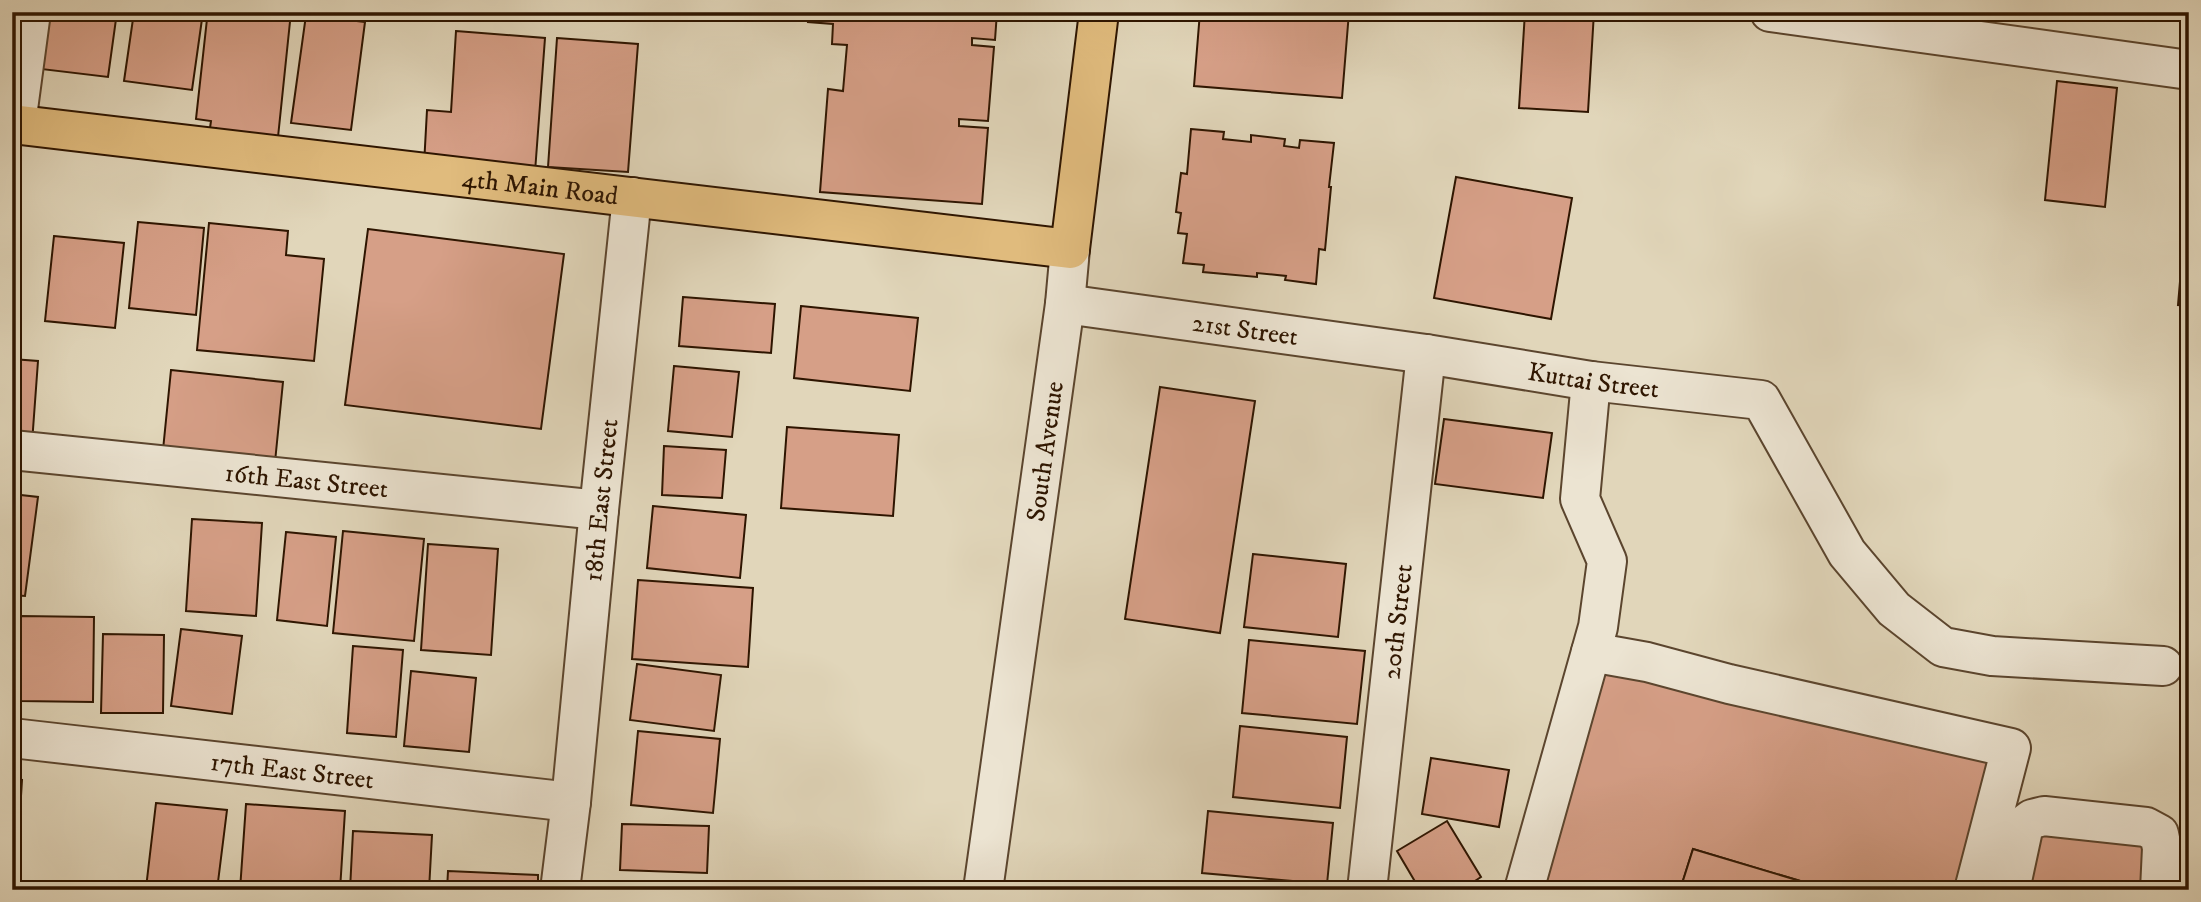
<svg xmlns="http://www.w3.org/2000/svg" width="2201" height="902" viewBox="0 0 2201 902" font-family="'IM FELL DW Pica',serif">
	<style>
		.building { fill: #d69f87; stroke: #2e1500; stroke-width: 2 }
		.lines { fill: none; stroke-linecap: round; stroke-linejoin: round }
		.minor-casing { stroke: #5b452e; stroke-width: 42 }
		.major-casing { stroke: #2e1500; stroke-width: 42 }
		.minor { stroke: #ece4d2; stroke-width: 38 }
		.major { stroke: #e0bb7d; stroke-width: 38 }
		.labels { text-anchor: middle; stroke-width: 7; stroke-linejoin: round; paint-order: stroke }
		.street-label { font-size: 26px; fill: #2e1500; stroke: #ece4d2 }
	</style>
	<rect width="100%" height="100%" fill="#e1d6ba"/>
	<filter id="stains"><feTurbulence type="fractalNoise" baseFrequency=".00286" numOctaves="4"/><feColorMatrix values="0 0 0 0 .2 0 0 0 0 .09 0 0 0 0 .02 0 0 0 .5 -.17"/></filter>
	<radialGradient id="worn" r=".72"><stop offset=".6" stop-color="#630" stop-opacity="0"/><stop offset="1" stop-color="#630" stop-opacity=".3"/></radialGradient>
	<!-- building -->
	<g class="building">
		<path d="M 49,12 L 117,12 L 108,77 L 41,69 Z"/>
		<path d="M 134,12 L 203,12 L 192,90 L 124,81 Z"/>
		<path d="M 223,12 L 291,12 L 278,137 L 215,136 L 216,128 L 210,128 L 211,121 L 196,119 L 207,19 L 222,20 Z"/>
		<path d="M 456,12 L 493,12 L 492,20 L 455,16 Z"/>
		<path d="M 595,12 L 653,12 L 653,18 Z"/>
		<path d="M 671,12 L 730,12 L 730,20 Z"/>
		<path d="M 809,12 L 997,12 L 995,40 L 972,38 L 972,45 L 994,47 L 988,121 L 959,119 L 959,126 L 988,128 L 982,204 L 820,192 L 828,89 L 843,91 L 847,45 L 832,44 L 833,24 L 808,22 Z"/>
		<path d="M 1200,12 L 1349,12 L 1342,98 L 1194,86 Z"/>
		<path d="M 1525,12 L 1594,12 L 1588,112 L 1519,108 Z"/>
		<path d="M 306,15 L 365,22 L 351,130 L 291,123 Z"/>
		<path d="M 456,31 L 545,38 L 535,172 L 424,165 L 427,110 L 451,112 Z"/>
		<path d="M 557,38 L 638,44 L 628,172 L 548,167 Z"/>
		<path d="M 2057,81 L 2117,88 L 2105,207 L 2045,200 Z"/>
		<path d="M 1191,129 L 1224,132 L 1223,139 L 1251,142 L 1251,135 L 1285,139 L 1284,146 L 1299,148 L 1300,140 L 1334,143 L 1329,187 L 1331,187 L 1325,250 L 1319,249 L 1316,284 L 1285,280 L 1286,276 L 1257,273 L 1257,277 L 1203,272 L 1204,265 L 1183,263 L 1187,234 L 1178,233 L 1181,213 L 1176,212 L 1181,173 L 1187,174 Z"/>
		<path d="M 1456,177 L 1572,198 L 1551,319 L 1434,298 Z"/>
		<path d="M 12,221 L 18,221 L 12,275 Z"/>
		<path d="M 138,222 L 204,228 L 196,315 L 129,308 Z"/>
		<path d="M 209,223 L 288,231 L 286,255 L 324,259 L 314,361 L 197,350 Z"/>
		<path d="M 2185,223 L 2189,224 L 2189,306 L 2178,305 Z"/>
		<path d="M 368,229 L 564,254 L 541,429 L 345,405 Z"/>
		<path d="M 54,236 L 124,243 L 115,328 L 45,321 Z"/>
		<path d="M 683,297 L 775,304 L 771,353 L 679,346 Z"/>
		<path d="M 801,306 L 918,318 L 910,391 L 794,378 Z"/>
		<path d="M 12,359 L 38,361 L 32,443 L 12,442 Z"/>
		<path d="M 674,366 L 739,372 L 732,437 L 668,431 Z"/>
		<path d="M 171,370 L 283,382 L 275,462 L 163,450 Z"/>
		<path d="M 1160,387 L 1255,401 L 1220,633 L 1125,619 Z"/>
		<path d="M 1444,419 L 1552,433 L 1543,498 L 1435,484 Z"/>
		<path d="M 787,427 L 899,435 L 893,516 L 781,508 Z"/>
		<path d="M 664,446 L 726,450 L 722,498 L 662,495 Z"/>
		<path d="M 12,494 L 38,497 L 25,596 L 12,595 Z"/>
		<path d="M 653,506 L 746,515 L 740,578 L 647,568 Z"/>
		<path d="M 192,519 L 262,523 L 256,616 L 186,611 Z"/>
		<path d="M 343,531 L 424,539 L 414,641 L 333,633 Z"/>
		<path d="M 286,532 L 336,537 L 327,626 L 277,620 Z"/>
		<path d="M 428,544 L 498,549 L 491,655 L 421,650 Z"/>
		<path d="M 1253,554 L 1346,564 L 1338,637 L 1244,627 Z"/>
		<path d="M 638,580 L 753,588 L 748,667 L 632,659 Z"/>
		<path d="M 21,616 L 94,617 L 93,702 L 19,701 Z"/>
		<path d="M 12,623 L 14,623 L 13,693 L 12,693 Z"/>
		<path d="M 181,629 L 242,636 L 232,714 L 171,706 Z"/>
		<path d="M 103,634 L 164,635 L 163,713 L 101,713 Z"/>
		<path d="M 1249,640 L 1365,651 L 1357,724 L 1242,713 Z"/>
		<path d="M 353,646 L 403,650 L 396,737 L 347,733 Z"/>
		<path d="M 637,664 L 721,675 L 714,731 L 630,720 Z"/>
		<path d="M 1597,667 L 1995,752 L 1955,890 L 1816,890 L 1817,886 L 1693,849 L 1680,890 L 1538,890 Z"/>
		<path d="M 411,671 L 476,678 L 469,752 L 404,746 Z"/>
		<path d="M 1240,726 L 1347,737 L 1340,808 L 1233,797 Z"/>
		<path d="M 638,731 L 720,739 L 713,813 L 631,805 Z"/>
		<path d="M 1431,758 L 1509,770 L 1499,827 L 1422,814 Z"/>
		<path d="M 12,779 L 22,780 L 16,876 L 12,876 Z"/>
		<path d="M 156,803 L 227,810 L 217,890 L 146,888 Z"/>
		<path d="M 246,804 L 345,811 L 340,890 L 240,890 Z"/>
		<path d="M 1208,811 L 1333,823 L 1327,884 L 1202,873 Z"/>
		<path d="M 1447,821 L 1481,877 L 1461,890 L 1420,890 L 1397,851 Z"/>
		<path d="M 622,824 L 709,826 L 707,873 L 620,870 Z"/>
		<path d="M 2037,825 L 2151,842 L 2147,890 L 2029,890 Z"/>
		<path d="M 353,831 L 432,835 L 429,890 L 350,890 Z"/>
		<path d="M 1693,849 L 1817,886 L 1816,890 L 1680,890 Z"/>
		<path d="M 448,871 L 538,875 L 538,890 L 447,890 Z"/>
	</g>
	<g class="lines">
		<defs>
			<g id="minor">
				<path d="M 1770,12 L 2189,70"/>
				<path d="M 16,124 L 31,12"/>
				<path id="s1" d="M 1065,304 L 1426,354 L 1591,381 L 1761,400 L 1847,553 L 1894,609 L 1943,647 L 1992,656 L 2163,666"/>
				<path id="s2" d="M 12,450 L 599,510"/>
				<path d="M 1591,652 L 1647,662 L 1729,684 L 2011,748 L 1974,890"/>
				<path id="s3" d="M 12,738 L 571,802"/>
				<path id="s4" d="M 560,890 L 571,802 L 599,510 L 632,197"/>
				<path id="s5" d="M 983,890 L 1065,304 L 1070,249"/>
				<path id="s6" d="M 1367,890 L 1426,354"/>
				<path d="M 1524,890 L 1598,627 L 1607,561 L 1580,499 L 1591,381"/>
				<path d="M 2010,890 L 2024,825 L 2032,819 L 2044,816 L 2146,827 L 2159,834 L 2162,848 L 2160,890"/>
			</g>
			<g id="major">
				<path id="s7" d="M 12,124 L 1070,249 L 1099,12"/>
			</g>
		</defs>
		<!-- minor casing -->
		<use href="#minor" class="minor-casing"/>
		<!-- major casing -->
		<use href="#major" class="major-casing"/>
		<!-- minor -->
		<use href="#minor" class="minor"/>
		<!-- major -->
		<use href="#major" class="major"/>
	</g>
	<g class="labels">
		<!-- street labels -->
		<g class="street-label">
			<text dy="9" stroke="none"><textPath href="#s7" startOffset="532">4th Main Road</textPath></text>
			<text dy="9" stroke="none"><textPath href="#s1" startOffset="182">21st Street</textPath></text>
			<text dy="9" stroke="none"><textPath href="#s1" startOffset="534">Kuttai Street</textPath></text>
			<text dy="9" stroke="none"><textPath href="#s5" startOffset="443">South Avenue</textPath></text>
			<text dy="9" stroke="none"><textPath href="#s2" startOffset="296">16th East Street</textPath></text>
			<text dy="9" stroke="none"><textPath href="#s4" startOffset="392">18th East Street</textPath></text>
			<text dy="9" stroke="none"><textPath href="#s6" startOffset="270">20th Street</textPath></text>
			<text dy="9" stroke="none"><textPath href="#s3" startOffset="282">17th East Street</textPath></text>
		</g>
	</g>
	<!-- margin -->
	<rect width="2201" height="902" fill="none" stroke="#e1d6ba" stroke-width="42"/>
	<rect x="14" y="14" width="2173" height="874" fill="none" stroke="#2e1500" stroke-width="3.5"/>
	<rect x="21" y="21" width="2159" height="860" fill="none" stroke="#2e1500" stroke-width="2"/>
	<rect width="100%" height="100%" filter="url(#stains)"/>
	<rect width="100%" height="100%" fill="url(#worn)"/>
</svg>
